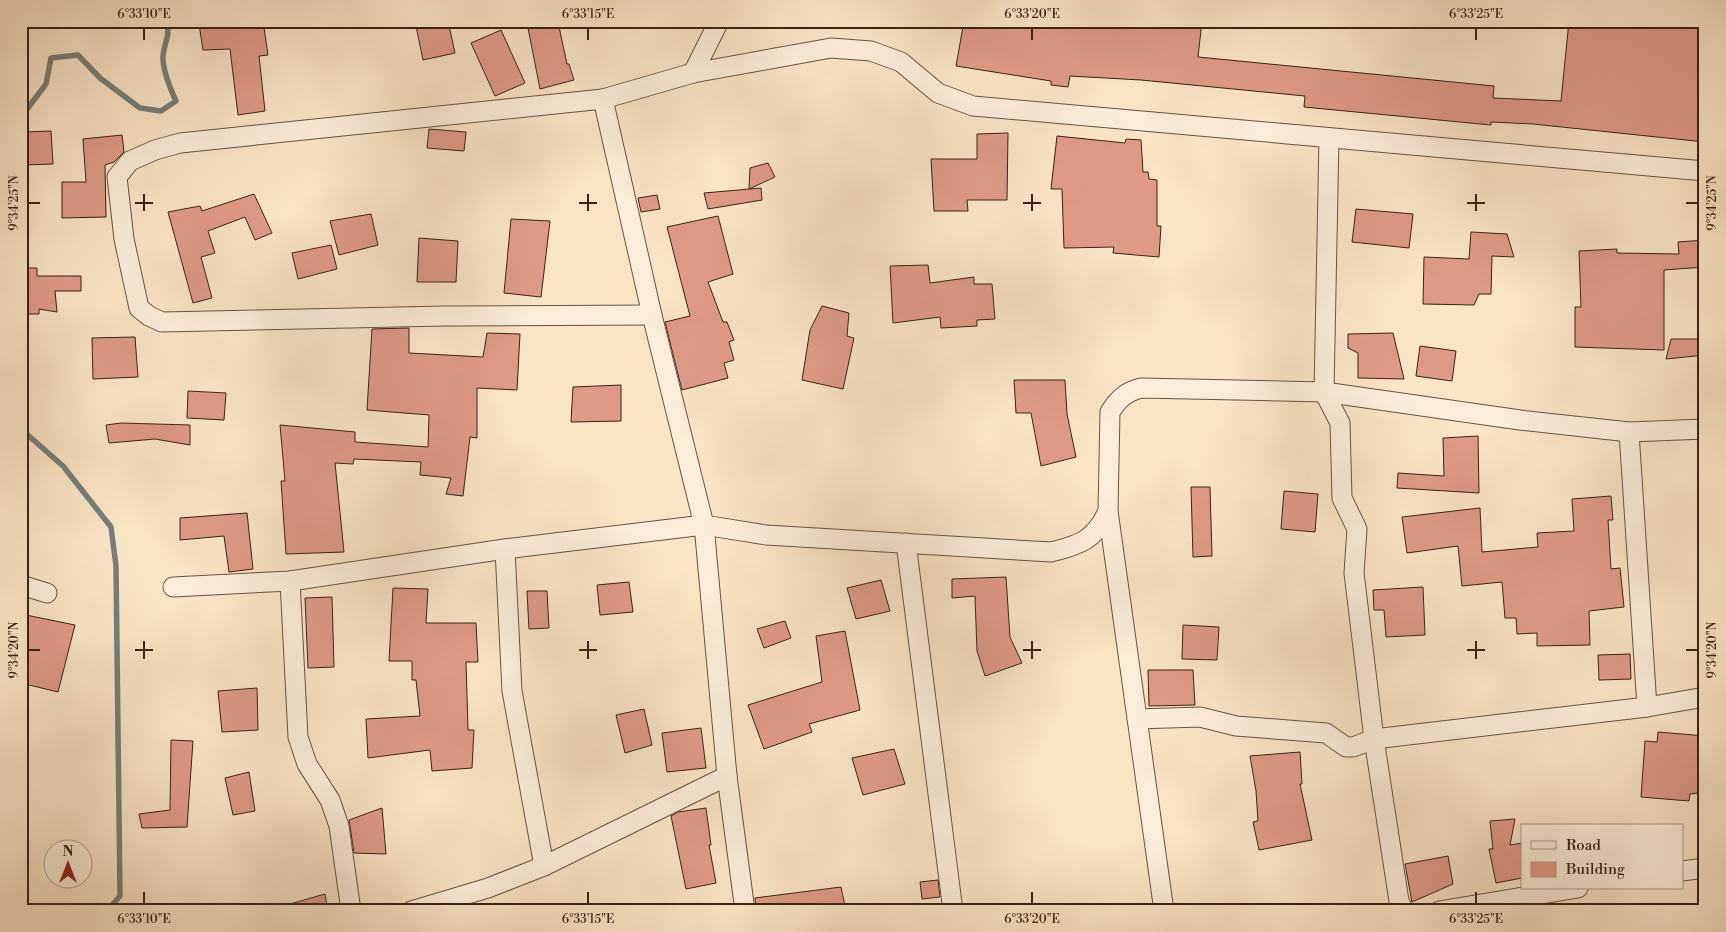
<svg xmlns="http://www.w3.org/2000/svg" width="1726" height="932" viewBox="0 0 1726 932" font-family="'Libre Bodoni',serif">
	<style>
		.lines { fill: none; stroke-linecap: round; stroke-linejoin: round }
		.stream { stroke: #767f79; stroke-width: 5.5 }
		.building { fill: #df9a87; stroke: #382314 }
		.street-casing { stroke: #685340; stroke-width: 21 }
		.street { stroke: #fcedda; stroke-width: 19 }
		.ticks { fill: none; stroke: #382314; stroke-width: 2 }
		.neatline { fill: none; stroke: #382314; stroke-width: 2 }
		.ticks-label { font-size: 12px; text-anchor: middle; fill: #382314 }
	</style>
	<rect width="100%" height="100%" fill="#fae4c6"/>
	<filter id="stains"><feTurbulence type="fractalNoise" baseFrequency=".004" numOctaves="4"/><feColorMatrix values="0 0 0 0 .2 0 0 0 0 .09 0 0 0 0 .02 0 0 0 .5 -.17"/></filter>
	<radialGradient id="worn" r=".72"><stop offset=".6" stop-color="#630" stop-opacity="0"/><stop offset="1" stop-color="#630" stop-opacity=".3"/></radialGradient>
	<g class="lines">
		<!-- stream -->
		<g class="stream">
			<path d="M 21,117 L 46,84 L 51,58 L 78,55 L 100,78 L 140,108 L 161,111 L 176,101 C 170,88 164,74 163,60 C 162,46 172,35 166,21"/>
			<path d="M 21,429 L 63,466 L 111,527 L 116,566 L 120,896 L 107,911"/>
		</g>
	</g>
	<!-- building -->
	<g class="building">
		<path d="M 213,21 L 263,21 L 268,55 L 259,56 L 265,111 L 238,115 L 230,49 L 203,50 L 199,24 Z"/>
		<path d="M 415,21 L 448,21 L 455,53 L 423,60 Z"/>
		<path d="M 964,21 L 1202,21 L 1198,57 L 1494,86 L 1493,98 L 1561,101 L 1569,21 L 1701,21 L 1705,58 L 1705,142 L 1533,124 L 1491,122 L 1491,125 L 1304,107 L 1305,96 L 1141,80 L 1070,76 L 1068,87 L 1051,85 L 1051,81 L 956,66 Z"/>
		<path d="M 558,22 L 567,64 L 569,64 L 574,80 L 540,89 L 528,28 Z"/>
		<path d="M 501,30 L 525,83 L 495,96 L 471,43 Z"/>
		<path d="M 429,129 L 466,132 L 464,151 L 427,148 Z"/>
		<path d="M 51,131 L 53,164 L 24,165 L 24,132 Z"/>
		<path d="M 1008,133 L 1007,200 L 967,200 L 968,211 L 934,211 L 931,159 L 977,159 L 977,134 Z"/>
		<path d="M 122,135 L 124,152 L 114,162 L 105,165 L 106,217 L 62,218 L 62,182 L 86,182 L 83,139 Z"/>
		<path d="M 1057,136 L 1125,143 L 1126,139 L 1141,140 L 1143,172 L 1148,172 L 1149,179 L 1157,180 L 1157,226 L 1161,226 L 1159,257 L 1113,253 L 1114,247 L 1064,248 L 1062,189 L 1051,189 Z"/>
		<path d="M 768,163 L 775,177 L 749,189 L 750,168 Z"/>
		<path d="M 761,188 L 762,200 L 708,209 L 704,193 Z"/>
		<path d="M 254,194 L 272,233 L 255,240 L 245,217 L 208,231 L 215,253 L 201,257 L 212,298 L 193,303 L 168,212 L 200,206 L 202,211 Z"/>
		<path d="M 657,195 L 660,209 L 641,212 L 638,198 Z"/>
		<path d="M 1356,209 L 1413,214 L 1409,248 L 1352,242 Z"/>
		<path d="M 371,214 L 378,245 L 339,255 L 330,221 Z"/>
		<path d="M 718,216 L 733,274 L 708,282 L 723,322 L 727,322 L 734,340 L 729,342 L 734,360 L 724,363 L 728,378 L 682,390 L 665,322 L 690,316 L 667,227 Z"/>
		<path d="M 511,219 L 550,221 L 541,297 L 504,293 Z"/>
		<path d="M 1471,232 L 1507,234 L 1514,257 L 1492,256 L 1491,294 L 1479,294 L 1474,305 L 1423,304 L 1424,257 L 1469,259 Z"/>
		<path d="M 419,238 L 458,241 L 456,282 L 417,282 Z"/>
		<path d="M 1705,240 L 1705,267 L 1664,270 L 1664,350 L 1575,347 L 1575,307 L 1581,307 L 1579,251 L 1617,249 L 1617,253 L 1679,254 L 1678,242 Z"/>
		<path d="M 331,245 L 337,269 L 298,279 L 292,253 Z"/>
		<path d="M 928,265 L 930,283 L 974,277 L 974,284 L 992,284 L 995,319 L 977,320 L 977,326 L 941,328 L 940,317 L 893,323 L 890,266 Z"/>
		<path d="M 21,268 L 37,268 L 37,276 L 81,276 L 81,291 L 55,291 L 57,312 L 39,309 L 39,314 L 21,314 Z"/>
		<path d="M 822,306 L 849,313 L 847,336 L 854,338 L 843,389 L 802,380 L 810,330 Z"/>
		<path d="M 409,328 L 409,353 L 483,357 L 487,333 L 520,334 L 517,390 L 477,388 L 477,438 L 470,437 L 463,496 L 446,494 L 451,478 L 420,475 L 421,462 L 354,459 L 353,464 L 335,463 L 344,552 L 286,554 L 281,481 L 285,481 L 280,425 L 355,432 L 355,442 L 428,447 L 429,415 L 367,410 L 372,329 Z"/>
		<path d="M 1393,333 L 1404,379 L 1358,378 L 1358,353 L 1348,348 L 1348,334 Z"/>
		<path d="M 135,337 L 138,377 L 93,379 L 92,338 Z"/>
		<path d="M 1671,339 L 1702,339 L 1705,355 L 1666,359 Z"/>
		<path d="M 1420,346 L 1456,351 L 1452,381 L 1416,376 Z"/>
		<path d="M 1014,380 L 1065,380 L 1067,414 L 1076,457 L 1041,466 L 1031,413 L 1016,413 Z"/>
		<path d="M 621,385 L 621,421 L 571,422 L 573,387 Z"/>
		<path d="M 188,391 L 226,393 L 224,420 L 187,418 Z"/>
		<path d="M 121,423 L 190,425 L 190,445 L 155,439 L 109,443 L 106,425 Z"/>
		<path d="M 1478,436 L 1479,493 L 1397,488 L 1398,473 L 1444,476 L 1443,438 Z"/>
		<path d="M 1191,487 L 1210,487 L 1212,556 L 1193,557 Z"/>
		<path d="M 1284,491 L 1318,494 L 1315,532 L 1281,529 Z"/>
		<path d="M 1611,496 L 1613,520 L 1608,520 L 1611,569 L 1620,568 L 1624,607 L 1589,611 L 1590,645 L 1537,646 L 1537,633 L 1517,634 L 1516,618 L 1505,618 L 1502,582 L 1462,586 L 1458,546 L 1407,553 L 1402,517 L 1480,508 L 1482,552 L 1538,547 L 1537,533 L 1574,531 L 1572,499 Z"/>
		<path d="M 247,513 L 253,569 L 229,572 L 224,536 L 180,540 L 180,518 Z"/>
		<path d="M 1006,577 L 1010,637 L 1022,663 L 985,676 L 977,651 L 975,596 L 952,598 L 952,579 Z"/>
		<path d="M 881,580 L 890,611 L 856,619 L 847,588 Z"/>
		<path d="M 629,582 L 633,612 L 600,615 L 597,585 Z"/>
		<path d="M 1423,587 L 1425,635 L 1386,637 L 1384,610 L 1374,610 L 1373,590 Z"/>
		<path d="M 393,588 L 428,589 L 426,623 L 476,623 L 478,662 L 466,662 L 468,730 L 474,730 L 472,768 L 432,771 L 430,750 L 368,758 L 366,719 L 420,716 L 416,680 L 412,680 L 412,661 L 389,661 Z"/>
		<path d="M 527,591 L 547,591 L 549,628 L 529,629 Z"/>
		<path d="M 332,597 L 334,667 L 308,668 L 305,598 Z"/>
		<path d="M 21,614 L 75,625 L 58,692 L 21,683 Z"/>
		<path d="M 785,621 L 791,638 L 764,648 L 757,629 Z"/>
		<path d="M 1183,625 L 1219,627 L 1217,660 L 1182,659 Z"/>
		<path d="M 845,631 L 860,710 L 809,724 L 812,732 L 764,749 L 748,705 L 822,682 L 816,636 Z"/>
		<path d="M 1630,654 L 1631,679 L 1599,680 L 1598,655 Z"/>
		<path d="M 1148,670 L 1193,670 L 1195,705 L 1149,706 Z"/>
		<path d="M 257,688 L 258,730 L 222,732 L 218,691 Z"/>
		<path d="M 644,709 L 652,745 L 625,753 L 616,715 Z"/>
		<path d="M 701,728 L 706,768 L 667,772 L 662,733 Z"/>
		<path d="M 1658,732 L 1705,736 L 1705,792 L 1690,794 L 1689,801 L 1641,797 L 1645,741 L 1657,742 Z"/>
		<path d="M 171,740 L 193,741 L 187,827 L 142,828 L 139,814 L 170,810 Z"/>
		<path d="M 894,749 L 905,784 L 863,795 L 852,758 Z"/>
		<path d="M 1300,752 L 1302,784 L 1300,784 L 1312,840 L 1259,850 L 1253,822 L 1258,821 L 1256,791 L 1250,756 Z"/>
		<path d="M 249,772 L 255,811 L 233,815 L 225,778 Z"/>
		<path d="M 382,808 L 386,854 L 354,853 L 349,820 Z"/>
		<path d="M 706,808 L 711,845 L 709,845 L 716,883 L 686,889 L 671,816 L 678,812 Z"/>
		<path d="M 1515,819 L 1510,845 L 1522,843 L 1522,878 L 1496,883 L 1489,849 L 1493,849 L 1490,821 Z"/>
		<path d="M 1448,856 L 1453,884 L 1412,902 L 1405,864 Z"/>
		<path d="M 938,880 L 940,897 L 922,899 L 920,882 Z"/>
		<path d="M 841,887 L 846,911 L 756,911 L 755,898 Z"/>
		<path d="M 325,894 L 328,911 L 284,911 L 283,906 Z"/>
	</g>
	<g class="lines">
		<defs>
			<g id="street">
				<path d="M 693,73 L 719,21"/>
				<path d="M 603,99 L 652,315 L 704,525 L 727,776 L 745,911"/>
				<path d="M 1329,138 L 1324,392 L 1340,423 L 1342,498 L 1357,529 L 1354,573 L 1374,739 L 1399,901 L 1404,911"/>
				<path d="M 652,315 L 445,316 L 162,322 L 149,316 L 139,308 L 124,239 L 117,177 L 130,161 L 155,150 L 180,143 L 603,99 L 693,73 L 831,48 L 871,51 L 901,62 L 938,93 L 973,106 L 1705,171"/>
				<path d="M 1629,432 L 1647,707"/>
				<path d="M 1108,511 L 1164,911"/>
				<path d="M 906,543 L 953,911"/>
				<path d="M 505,549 L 512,691 L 544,866"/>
				<path d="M 290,581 L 298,737 L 307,764 L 330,800 L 339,826 L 351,911"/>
				<path d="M 21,585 L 47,593"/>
				<path d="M 173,587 L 290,581 L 505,549 L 704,525 L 766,535 L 1051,552 C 1080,545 1095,540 1108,511 L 1110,412 C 1119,398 1126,392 1141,388 L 1324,392 L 1520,420 L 1629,432 L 1705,429"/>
				<path d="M 1137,719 L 1200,717 L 1236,726 L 1326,733 L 1346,747 L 1353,747 L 1374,739 L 1647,707 L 1705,697"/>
				<path d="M 1682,871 L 1705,868"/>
				<path d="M 411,911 L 488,888 L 544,866 L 727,776"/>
				<path d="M 1439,911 L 1578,888"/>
			</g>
		</defs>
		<!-- street casing -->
		<use href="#street" class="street-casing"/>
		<!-- street -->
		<use href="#street" class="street"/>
	</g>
	<!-- ticks -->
	<path class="ticks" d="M 144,28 L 144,40M 588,28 L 588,40M 1032,28 L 1032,40M 1476,28 L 1476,40M 144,194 L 144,211M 588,194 L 588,211M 1032,194 L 1032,211M 1476,194 L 1476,211M 28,203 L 40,203M 135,203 L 153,203M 579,203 L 597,203M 1023,203 L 1041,203M 1467,203 L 1485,203M 1686,203 L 1698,203M 144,641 L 144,659M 588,641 L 588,659M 1032,641 L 1032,659M 1476,641 L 1476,659M 28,650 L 40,650M 135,650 L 153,650M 579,650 L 597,650M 1023,650 L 1041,650M 1467,650 L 1485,650M 1686,650 L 1698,650M 144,892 L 144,904M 588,892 L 588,904M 1032,892 L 1032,904M 1476,892 L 1476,904"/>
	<!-- margin -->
	<rect width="1726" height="932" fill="none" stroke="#fae4c6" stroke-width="55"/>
	<!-- legend -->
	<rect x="1521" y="824" width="162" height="65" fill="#fcedda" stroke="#ae9c8b"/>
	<rect x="1531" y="841" width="25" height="8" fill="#fcedda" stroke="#ae9c8b"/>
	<text x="1566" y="850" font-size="15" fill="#382314">Road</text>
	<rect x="1531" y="862" width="25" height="15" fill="#df9a87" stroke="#ae9c8b"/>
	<text x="1566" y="874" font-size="15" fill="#382314">Building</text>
	<!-- north arrow -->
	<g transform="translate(68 864)"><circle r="24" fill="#fcedda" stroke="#ae9c8b"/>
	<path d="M0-4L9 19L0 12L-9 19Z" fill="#8f2418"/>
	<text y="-8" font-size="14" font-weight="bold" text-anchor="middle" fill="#382314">N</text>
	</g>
	<rect x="28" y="28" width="1670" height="876" class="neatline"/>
	<g class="ticks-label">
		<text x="144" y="18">6°33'10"E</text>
		<text x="588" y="18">6°33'15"E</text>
		<text x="1032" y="18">6°33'20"E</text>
		<text x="1476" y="18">6°33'25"E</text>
		<text transform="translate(14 203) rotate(-90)" y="4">9°34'25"N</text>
		<text transform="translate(1712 203) rotate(-90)" y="4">9°34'25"N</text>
		<text transform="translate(14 650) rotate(-90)" y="4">9°34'20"N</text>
		<text transform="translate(1712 650) rotate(-90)" y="4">9°34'20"N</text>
		<text x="144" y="923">6°33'10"E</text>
		<text x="588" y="923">6°33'15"E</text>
		<text x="1032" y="923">6°33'20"E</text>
		<text x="1476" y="923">6°33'25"E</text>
	</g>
	<rect width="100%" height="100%" filter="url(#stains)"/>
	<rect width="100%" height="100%" fill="url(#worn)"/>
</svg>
